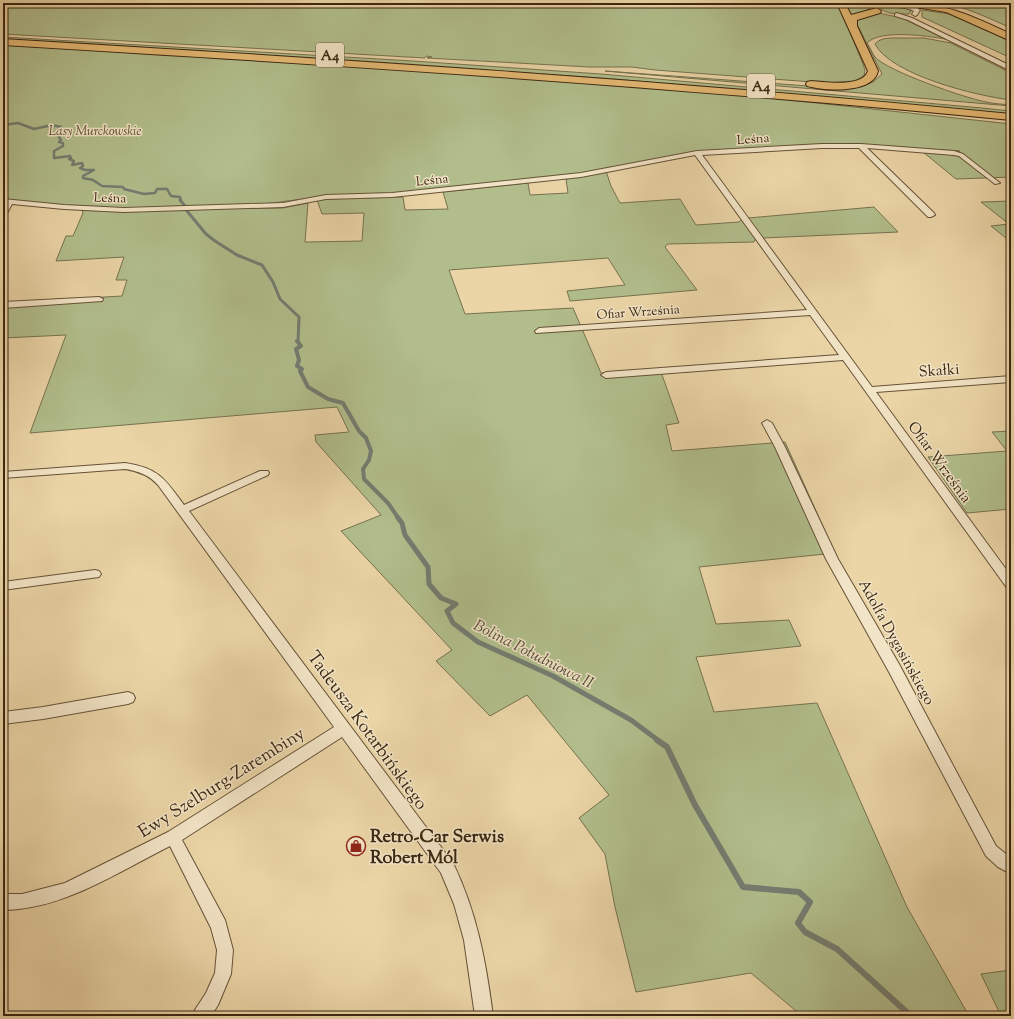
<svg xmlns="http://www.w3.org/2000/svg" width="1014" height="1019" viewBox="0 0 1014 1019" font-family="'Sorts Mill Goudy',serif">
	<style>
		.green { fill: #b1be8c; stroke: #76724f }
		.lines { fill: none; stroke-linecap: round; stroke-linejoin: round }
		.stream-far4 { stroke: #747d71; stroke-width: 2.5 }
		.stream-far3 { stroke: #747d71; stroke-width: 3 }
		.stream-far2 { stroke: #747d71; stroke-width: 4 }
		.stream-far1 { stroke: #747d71; stroke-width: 5 }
		.stream { stroke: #747d71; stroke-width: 6 }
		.minor-casing { stroke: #665237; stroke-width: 2 }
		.tertiary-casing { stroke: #665237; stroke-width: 2 }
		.motorway-casing { stroke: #3a2712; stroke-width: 2 }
		.minor { fill: #f2e4c6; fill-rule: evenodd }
		.tertiary { fill: #f2e4c6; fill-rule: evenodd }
		.motorway { fill: #e6ba74; fill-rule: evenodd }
		.labels { text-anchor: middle; stroke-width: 3; stroke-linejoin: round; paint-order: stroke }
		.far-park-label { font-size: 13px; font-style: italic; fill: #584d30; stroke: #f2e4c6 }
		.far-street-label { font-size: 13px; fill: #3a2712; stroke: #f2e4c6 }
		.shield { fill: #f2e4c6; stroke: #716048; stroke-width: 1 }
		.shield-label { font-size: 14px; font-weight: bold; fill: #3a2712 }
		.street-label { font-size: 15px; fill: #3a2712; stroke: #f2e4c6 }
		.water-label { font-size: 16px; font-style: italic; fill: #524b3a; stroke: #f2e4c6 }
		.near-street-label { font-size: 18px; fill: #3a2712; stroke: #f2e4c6 }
		.near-poi-label { font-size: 18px; font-weight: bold; fill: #3a2712; stroke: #f2e4c6; text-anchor: start }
	</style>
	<rect width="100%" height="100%" fill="#ebd5a7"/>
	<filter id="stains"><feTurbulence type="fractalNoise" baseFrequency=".005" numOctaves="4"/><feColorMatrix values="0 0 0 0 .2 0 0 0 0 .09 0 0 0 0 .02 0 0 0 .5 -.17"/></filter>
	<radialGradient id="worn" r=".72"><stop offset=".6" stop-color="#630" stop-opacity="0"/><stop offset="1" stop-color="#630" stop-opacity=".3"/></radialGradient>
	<!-- green -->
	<g class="green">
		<path d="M 3,3 L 838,3 L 863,64 L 865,70 L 864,76 L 854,81 L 825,83 L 655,70 L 632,67 L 589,67 L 427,58 L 432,57 L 426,56 L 425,58 L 3,34 Z"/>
		<path d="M 845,3 L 871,3 L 869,9 L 849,18 Z"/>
		<path d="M 940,3 L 1011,3 L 1011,28 C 988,18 965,6 940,3 Z"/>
		<path d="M 882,6 L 902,6 L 911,11 L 909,14 C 900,14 887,15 880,8 Z"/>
		<path d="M 922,10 L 956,15 L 1011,41 L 1011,58 L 922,17 Z"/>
		<path d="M 874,12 L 902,18 L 945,39 C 928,36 880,29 867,43 C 870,47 872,53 875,57 C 887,71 965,98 986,102 C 994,104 1003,104 1011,105 L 1011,106 L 605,71 L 822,87 L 864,85 L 873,82 L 882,74 L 857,24 L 857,19 Z"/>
		<path d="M 3,37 L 413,61 L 601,74 L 982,108 L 1011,111 L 1011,115 L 615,79 L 440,67 L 3,41 Z"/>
		<path d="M 901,38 L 924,38 L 951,43 L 1011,73 L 1011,100 C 977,96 891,75 875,44 C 880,37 893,38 901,38 Z"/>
		<path d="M 3,45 L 422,70 L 752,96 L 1011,124 L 1011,139 L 1008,143 L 1011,154 L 1011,177 L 956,179 L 923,152 L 960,151 L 862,145 L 696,152 L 580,174 L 393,194 L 326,196 L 249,206 L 129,208 L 68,206 L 3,199 Z"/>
		<path d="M 606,171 L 611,186 L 620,203 L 680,199 L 696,225 L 739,222 L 742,219 L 756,238 L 754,242 L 668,244 L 665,247 L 697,290 L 570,301 L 567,291 L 625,285 L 608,258 L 449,270 L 465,314 L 573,308 L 601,373 L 660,369 L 679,423 L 666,425 L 672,451 L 785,442 L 835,553 L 699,567 L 716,624 L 789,620 L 801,646 L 696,657 L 714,712 L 817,703 L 907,907 L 969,1016 L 802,1016 L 751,973 L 636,992 L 615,907 L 605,854 L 579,818 L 609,795 L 527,695 L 490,716 L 436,661 L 452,650 L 341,531 L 381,515 L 316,442 L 315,435 L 349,432 L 337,407 L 30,433 L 66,335 L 3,338 L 3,303 L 122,296 L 127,280 L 116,280 L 124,257 L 56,261 L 66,236 L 73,236 L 83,213 L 82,210 L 283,208 L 308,203 L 305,242 L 362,241 L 364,213 L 322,214 L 317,200 L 327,199 L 403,197 L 405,210 L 448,209 L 443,192 L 528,183 L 530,195 L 568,193 L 566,179 Z"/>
		<path d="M 1011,201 L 1011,242 L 991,226 L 1009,224 L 981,202 Z"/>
		<path d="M 874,207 L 898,232 L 763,238 L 748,218 Z"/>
		<path d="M 1011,431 L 1011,509 L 967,513 L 928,457 L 1007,451 L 992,432 Z"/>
		<path d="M 1011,970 L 1011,1016 L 1001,1016 L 981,974 Z"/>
	</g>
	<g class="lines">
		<!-- stream-far4 -->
		<path class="stream-far4" d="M 3,125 L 18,123 L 34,129 L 52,125 L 61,127 L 62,131 L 57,134 L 61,140 L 59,142 L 63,143 L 63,146 L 54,151 L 54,158 L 70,156 L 71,158 L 69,159 L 74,161 L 72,165 L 82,163 L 83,166 L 80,168 L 85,170 L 94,170 L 83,176 L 83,178 L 93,180 L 102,186 L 123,187 L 124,189 L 144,194 L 155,193 L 157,189 L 167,189 L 171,196 L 180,197 L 181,201"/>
		<!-- stream-far3 -->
		<g class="stream-far3">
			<path d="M 180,200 L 186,207"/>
			<path d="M 187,211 L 206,234 L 215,241 L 237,255 L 262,265 L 273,282 L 280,299 L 299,317 L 298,342"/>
		</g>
		<!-- stream-far2 -->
		<path class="stream-far2" d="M 297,341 L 301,346 L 296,349 L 299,360 L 297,366 L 302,369 L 300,371 L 308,387 L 328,399 L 343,403 L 359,431 L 366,438 L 371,451 L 369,460 L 363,469 L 364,479 L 388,503 L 399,519"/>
		<!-- stream-far1 -->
		<path class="stream-far1" d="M 398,518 L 402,523 L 405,535 L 428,567 L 429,584 L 441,598 L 456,604 L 447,611 L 453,623 L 478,642 L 553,676 L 631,720 L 659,741"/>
		<!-- stream -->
		<path class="stream" d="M 657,740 L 667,747 L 695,805 L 743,887 L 799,892 L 810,902 L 798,923 L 805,932 L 837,949 L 911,1016"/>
		<defs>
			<g id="minor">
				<path d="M 822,144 L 861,144 L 954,151 L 963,154 L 1000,183 L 995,184 L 959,156 L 954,155 L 867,148 L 934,213 L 935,215 L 931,217 L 928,217 L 859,148 L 822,148 L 702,155 L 872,387 L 1011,376 L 1011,382 L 876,392 L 1011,576 L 1011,589 L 1007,588 L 843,360 L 606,378 L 601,375 L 606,372 L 839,355 L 810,315 L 536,333 L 535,331 L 539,328 L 807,310 L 695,155 L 581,177 L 392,197 L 326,199 L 283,207 L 124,212 L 64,209 L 12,204 L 6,215 L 3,215 L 3,207 L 5,203 L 3,203 L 3,199 L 64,205 L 124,208 L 283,203 L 326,195 L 392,193 L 581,173 L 697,151 Z"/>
				<path d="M 99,297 L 103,299 L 102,301 L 3,308 L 3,302 Z"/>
				<path d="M 767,420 L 772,423 L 785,447 L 838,559 L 899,664 L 996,846 L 1011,858 L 1011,874 L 998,867 L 986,856 L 889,672 L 826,559 L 775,447 L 762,423 Z"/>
				<path d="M 125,463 C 159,468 165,479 184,505 L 260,471 L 268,471 L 269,473 L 268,475 L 189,511 L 453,863 C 477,913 486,961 493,1016 L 475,1016 L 464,940 L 454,904 L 441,873 L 342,737 L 182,840 L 225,920 L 233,950 L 231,974 L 218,1005 L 211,1016 L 191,1016 L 206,993 L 215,973 L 217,950 L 211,928 L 170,846 C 118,872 62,910 3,910 L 3,894 L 22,894 L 65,883 L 168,832 L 334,727 L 158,485 C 149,475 138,471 125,469 L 3,478 L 3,472 Z"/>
				<path d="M 95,570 L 99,571 L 101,574 L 99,577 L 3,590 L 3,582 Z"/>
				<path d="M 128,692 L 133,694 L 135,698 L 133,702 L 128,704 L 43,719 L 3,724 L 3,712 L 43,707 Z"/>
			</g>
			<g id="tertiary">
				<path d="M 879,3 C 893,3 909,1 920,10 L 917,15 L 915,16 L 912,14 L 914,11 C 901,4 880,9 874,5 Z"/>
				<path d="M 897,13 L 912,18 L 1011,66 L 1011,71 L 908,20 L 895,16 L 895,14 Z"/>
			</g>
			<g id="motorway">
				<path d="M 837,3 L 845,3 L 851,15 L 877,8 L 881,11 L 880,13 L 857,20 L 857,26 L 878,71 C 873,94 825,91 807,86 L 806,84 L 807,82 L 811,81 C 825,82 862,88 868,71 Z"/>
				<path d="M 905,3 C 947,3 974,17 1011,34 L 1011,41 L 946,12 L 909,6 Z"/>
				<path d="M 3,39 C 339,59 676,81 1011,114 L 1011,120 C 676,87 339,65 3,45 Z"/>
			</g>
		</defs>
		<!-- minor casing -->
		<use href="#minor" class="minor-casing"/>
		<!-- tertiary casing -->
		<use href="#tertiary" class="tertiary-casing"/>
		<!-- motorway casing -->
		<use href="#motorway" class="motorway-casing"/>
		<!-- minor -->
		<use href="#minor" class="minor"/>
		<!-- tertiary -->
		<use href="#tertiary" class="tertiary"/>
		<!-- motorway -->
		<use href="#motorway" class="motorway"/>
	</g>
	<!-- icons -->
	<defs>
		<symbol id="shop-ring" viewBox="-11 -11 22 22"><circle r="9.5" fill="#f2e4c6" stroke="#8f2418" stroke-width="1.5"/><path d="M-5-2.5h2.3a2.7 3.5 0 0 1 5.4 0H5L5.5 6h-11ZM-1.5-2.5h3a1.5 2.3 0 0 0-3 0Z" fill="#8f2418"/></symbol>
	</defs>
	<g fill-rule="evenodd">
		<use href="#shop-ring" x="345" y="835" width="22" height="22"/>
	</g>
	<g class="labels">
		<!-- far-park labels -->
		<g class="far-park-label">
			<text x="95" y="135">Lasy Murckowskie</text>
		</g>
		<!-- far-street labels -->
		<g class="far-street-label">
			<text transform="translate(753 138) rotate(-4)" y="5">Leśna</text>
			<text transform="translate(432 179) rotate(-6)" y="5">Leśna</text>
			<text transform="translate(110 197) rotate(2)" y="5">Leśna</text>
			<text transform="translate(638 311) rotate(-4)" y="5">Ofiar Września</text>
		</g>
		<!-- shield labels -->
		<g class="shield">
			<rect x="316" y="43" width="28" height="24" rx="3"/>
			<rect x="747" y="74" width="28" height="24" rx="3"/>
		</g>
		<g class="shield-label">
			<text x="330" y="60">A4</text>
			<text x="761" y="91">A4</text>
		</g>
		<!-- street labels -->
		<g class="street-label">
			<text transform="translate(939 370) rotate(-4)" y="5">Skałki</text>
			<text transform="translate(940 462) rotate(54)" y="5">Ofiar Września</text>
			<text transform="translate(897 642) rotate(61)" y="5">Adolfa Dygasińskiego</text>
		</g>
		<!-- water labels -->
		<g class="water-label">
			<text transform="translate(534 653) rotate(27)" y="6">Bolina Południowa II</text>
		</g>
		<!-- near-street labels -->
		<g class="near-street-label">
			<text transform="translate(368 730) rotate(54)" y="6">Tadeusza Kotarbińskiego</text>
			<text transform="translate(221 782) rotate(-32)" y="6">Ewy Szelburg-Zarembiny</text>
		</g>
		<!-- near-poi labels -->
		<g class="near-poi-label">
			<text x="370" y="842">Retro-Car Serwis<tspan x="370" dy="21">Robert Mól</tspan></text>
		</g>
	</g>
	<!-- margin -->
	<rect width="1014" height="1019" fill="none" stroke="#ebd5a7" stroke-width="16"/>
	<rect x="4" y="4" width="1006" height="1011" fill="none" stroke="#3a2712" stroke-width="2"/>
	<rect x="8" y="8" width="998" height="1003" fill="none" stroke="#3a2712"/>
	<rect width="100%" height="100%" filter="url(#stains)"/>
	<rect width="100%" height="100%" fill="url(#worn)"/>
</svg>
